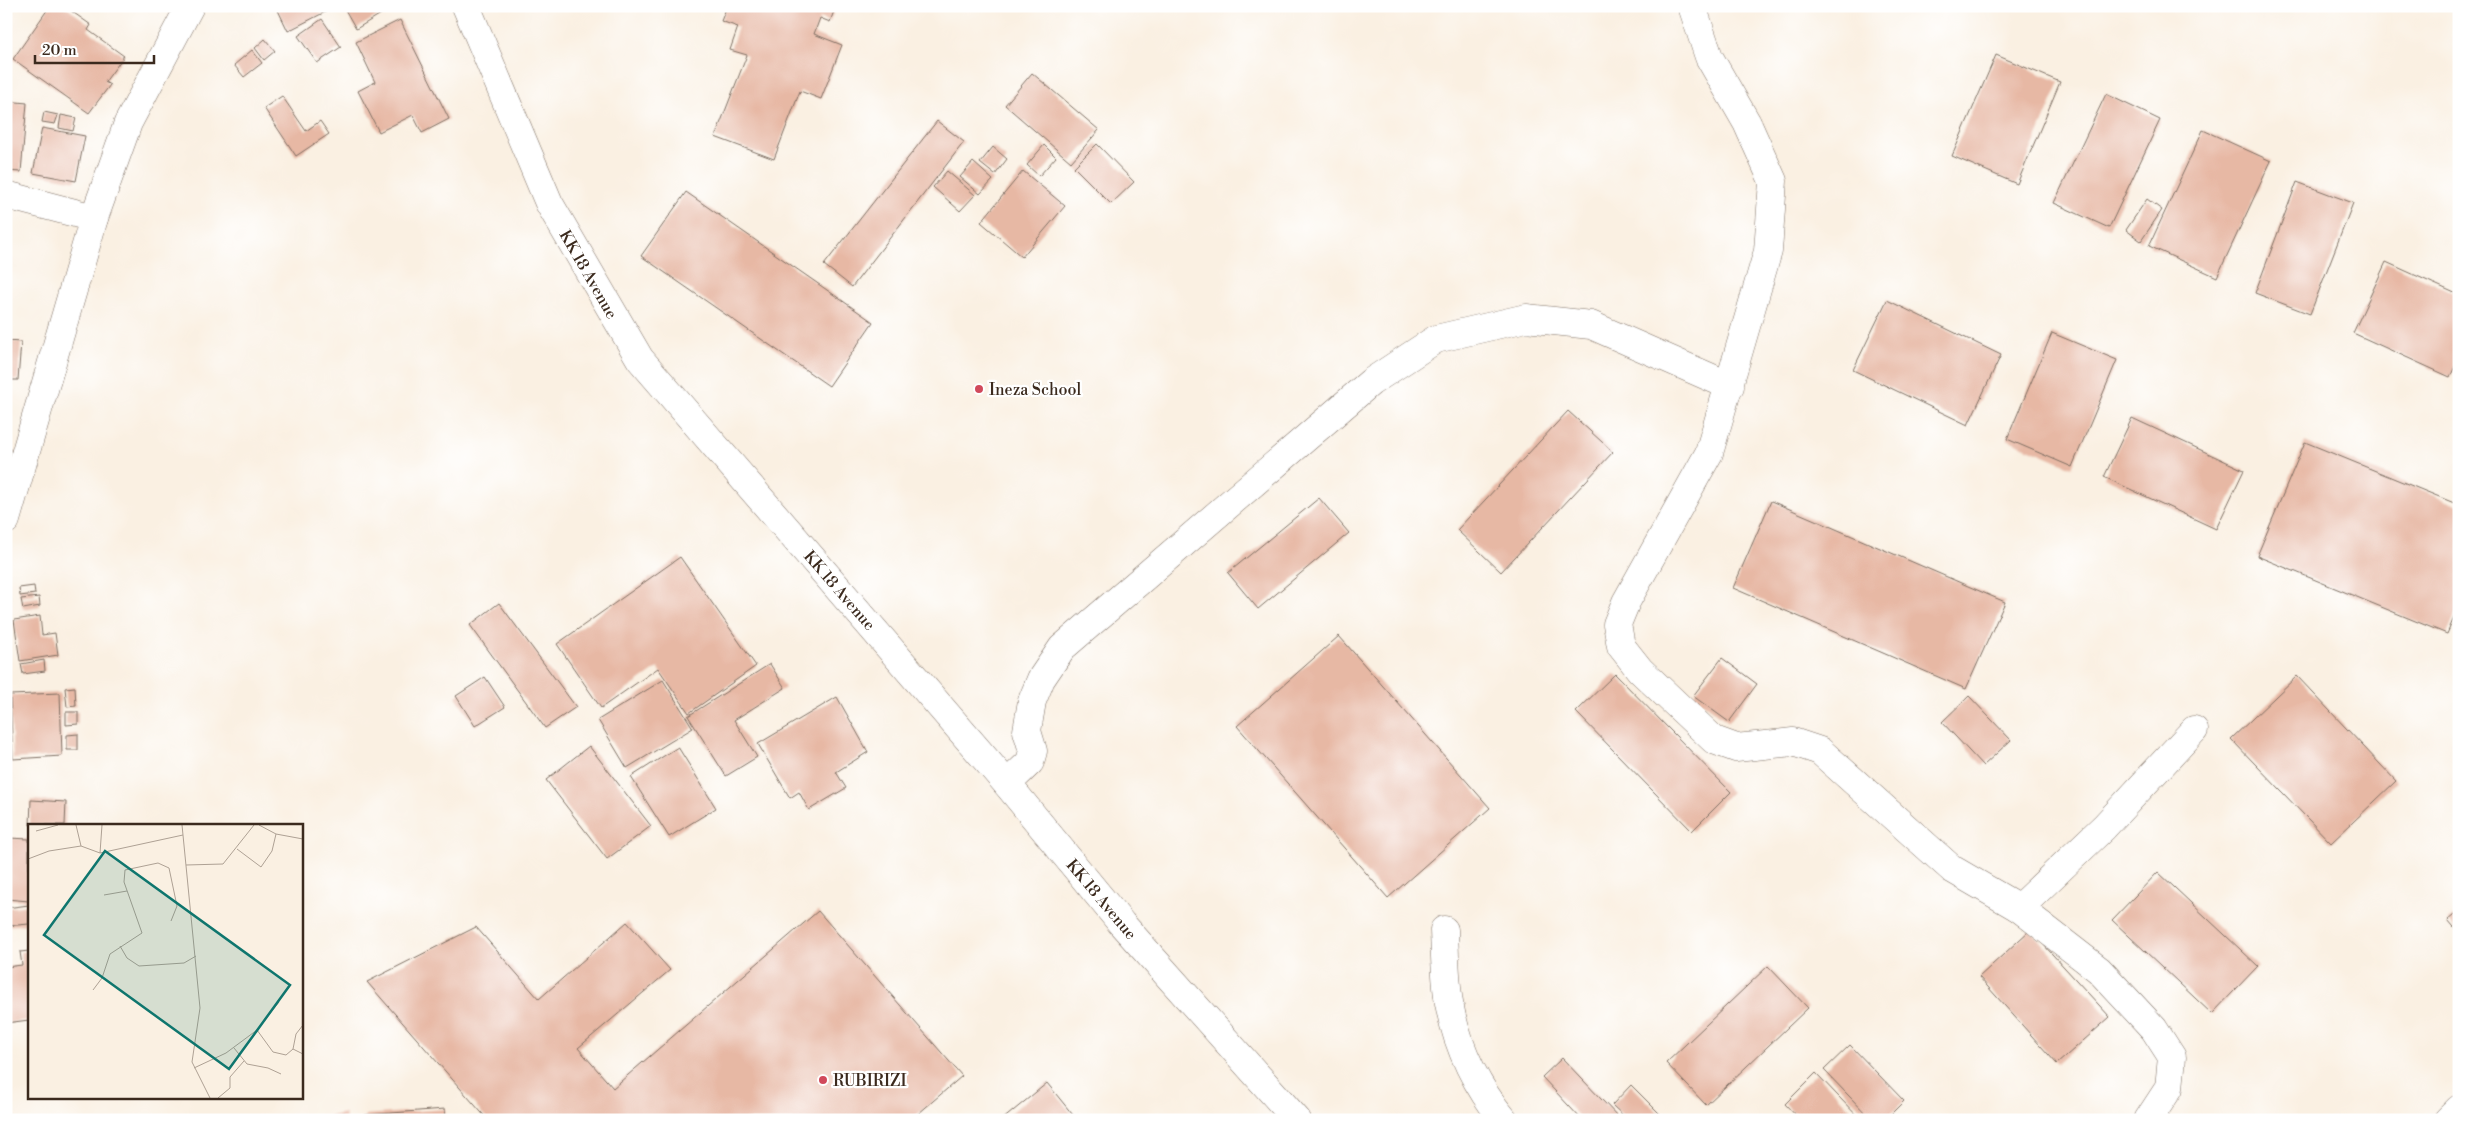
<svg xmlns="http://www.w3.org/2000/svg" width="2465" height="1126" viewBox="0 0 2465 1126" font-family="'Libre Bodoni',serif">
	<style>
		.building { fill: #e7b8a4 }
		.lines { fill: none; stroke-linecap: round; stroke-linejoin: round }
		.minor-casing { stroke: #7e6f63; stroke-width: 29 }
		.major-casing { stroke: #7e6f63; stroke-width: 29 }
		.minor { stroke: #fff; stroke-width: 28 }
		.major { stroke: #fff; stroke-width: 28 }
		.poi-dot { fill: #d1495b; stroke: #fff; stroke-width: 2 }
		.labels { text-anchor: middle; stroke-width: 4.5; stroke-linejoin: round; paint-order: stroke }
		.street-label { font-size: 16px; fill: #3b2a1e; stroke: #fff }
		.poi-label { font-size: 16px; fill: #3b2a1e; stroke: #fff; text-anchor: start }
		.inset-road { fill: none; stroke: #aea194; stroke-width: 1 }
		.view { fill: #0f766e; fill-opacity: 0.15; stroke: #0f766e; stroke-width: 2.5 }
		.inset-edge { fill: none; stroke: #3b2a1e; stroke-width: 2.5 }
	</style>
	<rect width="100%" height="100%" fill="#fff"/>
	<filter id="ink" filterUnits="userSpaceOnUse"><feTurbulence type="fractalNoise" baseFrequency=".02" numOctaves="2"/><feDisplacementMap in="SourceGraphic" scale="10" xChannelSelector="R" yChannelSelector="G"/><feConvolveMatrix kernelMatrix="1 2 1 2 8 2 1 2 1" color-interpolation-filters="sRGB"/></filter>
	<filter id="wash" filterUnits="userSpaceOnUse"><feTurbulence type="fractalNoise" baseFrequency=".0096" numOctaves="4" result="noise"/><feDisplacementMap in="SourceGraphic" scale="20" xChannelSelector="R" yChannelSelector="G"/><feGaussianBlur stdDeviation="1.12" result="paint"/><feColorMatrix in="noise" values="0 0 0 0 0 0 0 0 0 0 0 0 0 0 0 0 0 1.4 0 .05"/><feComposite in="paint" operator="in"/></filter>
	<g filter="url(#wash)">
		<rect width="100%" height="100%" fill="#faf0e2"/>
		<g id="blocks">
			<!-- building -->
			<g class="building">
				<path d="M 50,6 L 64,6 L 91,25 L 88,30 L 124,56 L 105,82 L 110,85 L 89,113 L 13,59 Z"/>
				<path d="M 276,6 L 326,6 L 329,10 L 288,31 Z"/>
				<path d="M 343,6 L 394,6 L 356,29 Z"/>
				<path d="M 727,6 L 824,6 L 834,11 L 830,22 L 820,18 L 814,34 L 842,45 L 821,99 L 800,91 L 774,159 L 715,137 L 747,55 L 730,50 L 738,27 L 721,21 Z"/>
				<path d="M 322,19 L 341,47 L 317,63 L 298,36 Z"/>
				<path d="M 400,20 L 449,119 L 422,133 L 413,115 L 379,132 L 358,91 L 375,82 L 356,42 Z"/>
				<path d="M 265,39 L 275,51 L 264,60 L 255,48 Z"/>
				<path d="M 252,50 L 262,63 L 244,77 L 234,65 Z"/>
				<path d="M 1996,55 L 2060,82 L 2017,184 L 1952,156 Z"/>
				<path d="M 1032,73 L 1099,130 L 1071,162 L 1005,105 Z"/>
				<path d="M 2106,94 L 2160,120 L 2109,228 L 2054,203 Z"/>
				<path d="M 282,96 L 306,131 L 320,121 L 329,134 L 296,156 L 264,108 Z"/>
				<path d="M 6,101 L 27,103 L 21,172 L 6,171 Z"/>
				<path d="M 44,112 L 58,115 L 55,124 L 42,122 Z"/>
				<path d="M 61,115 L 76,118 L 73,131 L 59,128 Z"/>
				<path d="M 937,121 L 964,142 L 852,287 L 824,265 Z"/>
				<path d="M 42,128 L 85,136 L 76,181 L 33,173 Z"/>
				<path d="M 2203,130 L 2271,161 L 2217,277 L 2149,246 Z"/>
				<path d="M 1097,144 L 1134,182 L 1111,204 L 1074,167 Z"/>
				<path d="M 1044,145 L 1056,157 L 1039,176 L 1027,165 Z"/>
				<path d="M 993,147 L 1007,159 L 995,175 L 980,163 Z"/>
				<path d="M 973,162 L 993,180 L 980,194 L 960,177 Z"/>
				<path d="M 947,171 L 975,195 L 960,211 L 933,187 Z"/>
				<path d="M 1023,171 L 1065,206 L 1022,257 L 981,222 Z"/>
				<path d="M 2297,182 L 2353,203 L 2310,314 L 2255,293 Z"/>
				<path d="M 686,192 L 873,322 L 829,386 L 641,256 Z"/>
				<path d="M 2147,199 L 2162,210 L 2141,241 L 2126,230 Z"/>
				<path d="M 2386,262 L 2459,295 L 2459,358 L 2450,377 L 2353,333 Z"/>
				<path d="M 1887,300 L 2001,355 L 1968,425 L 1853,370 Z"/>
				<path d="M 2052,333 L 2117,360 L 2072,467 L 2007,439 Z"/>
				<path d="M 6,341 L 21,342 L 18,380 L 6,380 Z"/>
				<path d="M 1568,411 L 1613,452 L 1501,572 L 1457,530 Z"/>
				<path d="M 2132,418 L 2244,470 L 2216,529 L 2104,477 Z"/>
				<path d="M 2305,442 L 2459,505 L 2459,606 L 2447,634 L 2257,556 Z"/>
				<path d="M 1319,498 L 1349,533 L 1258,609 L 1228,573 Z"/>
				<path d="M 1771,501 L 2005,602 L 1966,689 L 1733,588 Z"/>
				<path d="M 680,557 L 756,666 L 689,713 L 658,668 L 601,708 L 557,644 Z"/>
				<path d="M 34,586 L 35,594 L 20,596 L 19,588 Z"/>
				<path d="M 39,597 L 40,606 L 23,609 L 21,599 Z"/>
				<path d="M 499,603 L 576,707 L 545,728 L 470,625 Z"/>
				<path d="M 40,616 L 42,635 L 55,633 L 58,655 L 20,661 L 14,620 Z"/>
				<path d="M 1339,636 L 1490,808 L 1388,898 L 1237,726 Z"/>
				<path d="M 1722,658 L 1757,684 L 1729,722 L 1693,696 Z"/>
				<path d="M 44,660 L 45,671 L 23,674 L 21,664 Z"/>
				<path d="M 770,664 L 785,688 L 734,720 L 757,757 L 726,776 L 688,716 Z"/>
				<path d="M 1615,674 L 1731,792 L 1692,831 L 1576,712 Z"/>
				<path d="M 2297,676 L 2396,781 L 2331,843 L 2231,739 Z"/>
				<path d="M 485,677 L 505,707 L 475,726 L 456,696 Z"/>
				<path d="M 663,680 L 693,728 L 627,768 L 598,720 Z"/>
				<path d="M 75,687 L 76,706 L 67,707 L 65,688 Z"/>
				<path d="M 60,693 L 62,756 L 13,759 L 10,695 Z"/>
				<path d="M 1969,696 L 2011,740 L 1983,766 L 1942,722 Z"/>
				<path d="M 837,697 L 868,752 L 836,772 L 846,788 L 809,810 L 799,792 L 790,798 L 758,744 Z"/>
				<path d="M 66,712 L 78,712 L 78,724 L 66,725 Z"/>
				<path d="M 78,734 L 78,750 L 67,750 L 67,735 Z"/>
				<path d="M 589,746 L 651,826 L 607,859 L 546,780 Z"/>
				<path d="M 678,747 L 716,808 L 669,837 L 631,777 Z"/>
				<path d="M 31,800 L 66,802 L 65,825 L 30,825 Z"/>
				<path d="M 9,838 L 29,839 L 29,901 L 6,899 Z"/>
				<path d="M 2158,872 L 2258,966 L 2212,1014 L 2112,920 Z"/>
				<path d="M 29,905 L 29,924 L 6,926 L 6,908 Z"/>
				<path d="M 818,911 L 962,1076 L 911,1120 L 488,1120 L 367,982 L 476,927 L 539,999 L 627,922 L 670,970 L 578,1048 L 613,1088 Z"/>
				<path d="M 2459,911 L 2459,933 L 2448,920 Z"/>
				<path d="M 2030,930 L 2110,1017 L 2057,1064 L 1979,977 Z"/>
				<path d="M 29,951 L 29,1020 L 6,1023 L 6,967 L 22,965 L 20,952 Z"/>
				<path d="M 1768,966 L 1808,1008 L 1706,1105 L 1666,1063 Z"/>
				<path d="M 1850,1045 L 1904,1101 L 1885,1120 L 1872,1120 L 1824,1070 Z"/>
				<path d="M 1562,1058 L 1621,1120 L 1582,1120 L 1542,1077 Z"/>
				<path d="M 1816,1073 L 1861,1120 L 1800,1120 L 1785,1104 Z"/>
				<path d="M 1047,1083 L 1077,1120 L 1002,1120 Z"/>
				<path d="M 1631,1085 L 1666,1120 L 1628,1120 L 1612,1105 Z"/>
				<path d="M 445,1109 L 446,1120 L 365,1120 L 365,1115 Z"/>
				<path d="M 345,1113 L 346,1120 L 314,1120 L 314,1119 Z"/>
			</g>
		</g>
	</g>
	<g filter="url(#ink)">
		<use href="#blocks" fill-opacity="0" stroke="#7e6f63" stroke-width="1"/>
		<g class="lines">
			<defs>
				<g id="minor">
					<path d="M 1692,6 L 1709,57 L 1747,123 L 1773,181 L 1768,251 L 1709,453 L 1626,602 L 1617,624 L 1621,646 L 1640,670 L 1714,740 L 1736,748 L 1793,742 L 1820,751 L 1952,869 L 2019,908 L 2099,970 L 2154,1029 L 2172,1057 L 2169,1088 L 2148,1120"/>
					<path d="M 6,195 L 94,218"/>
					<path d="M 6,520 L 94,218 L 128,123 L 190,6"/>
					<path d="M 1007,784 L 1030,762 L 1033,751 L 1027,731 L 1032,701 L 1041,679 L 1062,648 L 1371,382 L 1436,339 L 1526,318 L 1591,325 L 1730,386"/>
					<path d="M 2019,908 L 2104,827 L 2194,730"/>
					<path d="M 1444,930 C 1445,953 1445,979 1449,1003 C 1457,1046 1476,1086 1504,1120"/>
					<path d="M 2448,1120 L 2459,1109"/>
				</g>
				<path id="major" d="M 466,6 L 549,203 L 640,359 L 1007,784 L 1122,924 L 1297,1120"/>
			</defs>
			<!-- minor casing -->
			<use href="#minor" class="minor-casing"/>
			<!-- major casing -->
			<use href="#major" class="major-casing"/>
			<!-- minor -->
			<use href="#minor" class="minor"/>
			<!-- major -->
			<use href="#major" class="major"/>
		</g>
	</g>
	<!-- markers -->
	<g class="poi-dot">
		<circle cx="979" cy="389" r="5"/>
		<circle cx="823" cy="1080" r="5"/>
	</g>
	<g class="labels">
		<!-- street labels -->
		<g class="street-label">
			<text transform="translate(589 274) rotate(60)" y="6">KK 18 Avenue</text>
			<text transform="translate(840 590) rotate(49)" y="6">KK 18 Avenue</text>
			<text transform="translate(1102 899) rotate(50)" y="6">KK 18 Avenue</text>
		</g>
		<!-- poi labels -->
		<g class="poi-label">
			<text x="989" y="395">Ineza School</text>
			<text x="833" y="1086">RUBIRIZI</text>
		</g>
	</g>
	<!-- overview -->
	<g transform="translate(28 824)">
		<rect width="275" height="275" fill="#faf0e2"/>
		<path class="inset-road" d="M 48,1 L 53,22 L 72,29 L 155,11M 154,1 L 172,184 L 164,238 L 182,274M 231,1 L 248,10 L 275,15M 8,7 L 30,1M 209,25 L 233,43 L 244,27 L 248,10M 72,29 L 74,1M 0,35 L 21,27 L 53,22M 158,41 L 195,40 L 226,1M 76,71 L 99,67M 92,122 L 99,134 L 111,142 L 156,139 L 168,132M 65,166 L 74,154 L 82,130 L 114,109 L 96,58 L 97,46 L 130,39 L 141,44 L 149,82 L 143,97M 229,206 L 245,228 L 258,231 L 265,225 L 275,230M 206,224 L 219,240 L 240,244 L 253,250M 265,225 L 268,210 L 275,201M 166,244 L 198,229 L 229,206 L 251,178M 190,274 L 202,264 L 202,253 L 216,237"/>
		<path class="view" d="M 77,27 L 262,161 L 201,245 L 16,111 Z"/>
		<rect width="275" height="275" class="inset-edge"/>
	</g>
	<!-- margin -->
	<rect width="2465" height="1126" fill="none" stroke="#fff" stroke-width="25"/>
	<!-- scale -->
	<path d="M35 55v8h119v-8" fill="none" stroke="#3b2a1e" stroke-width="2.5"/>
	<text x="42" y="55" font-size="15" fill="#3b2a1e" stroke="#ffffff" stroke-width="4" paint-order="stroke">20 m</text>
</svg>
